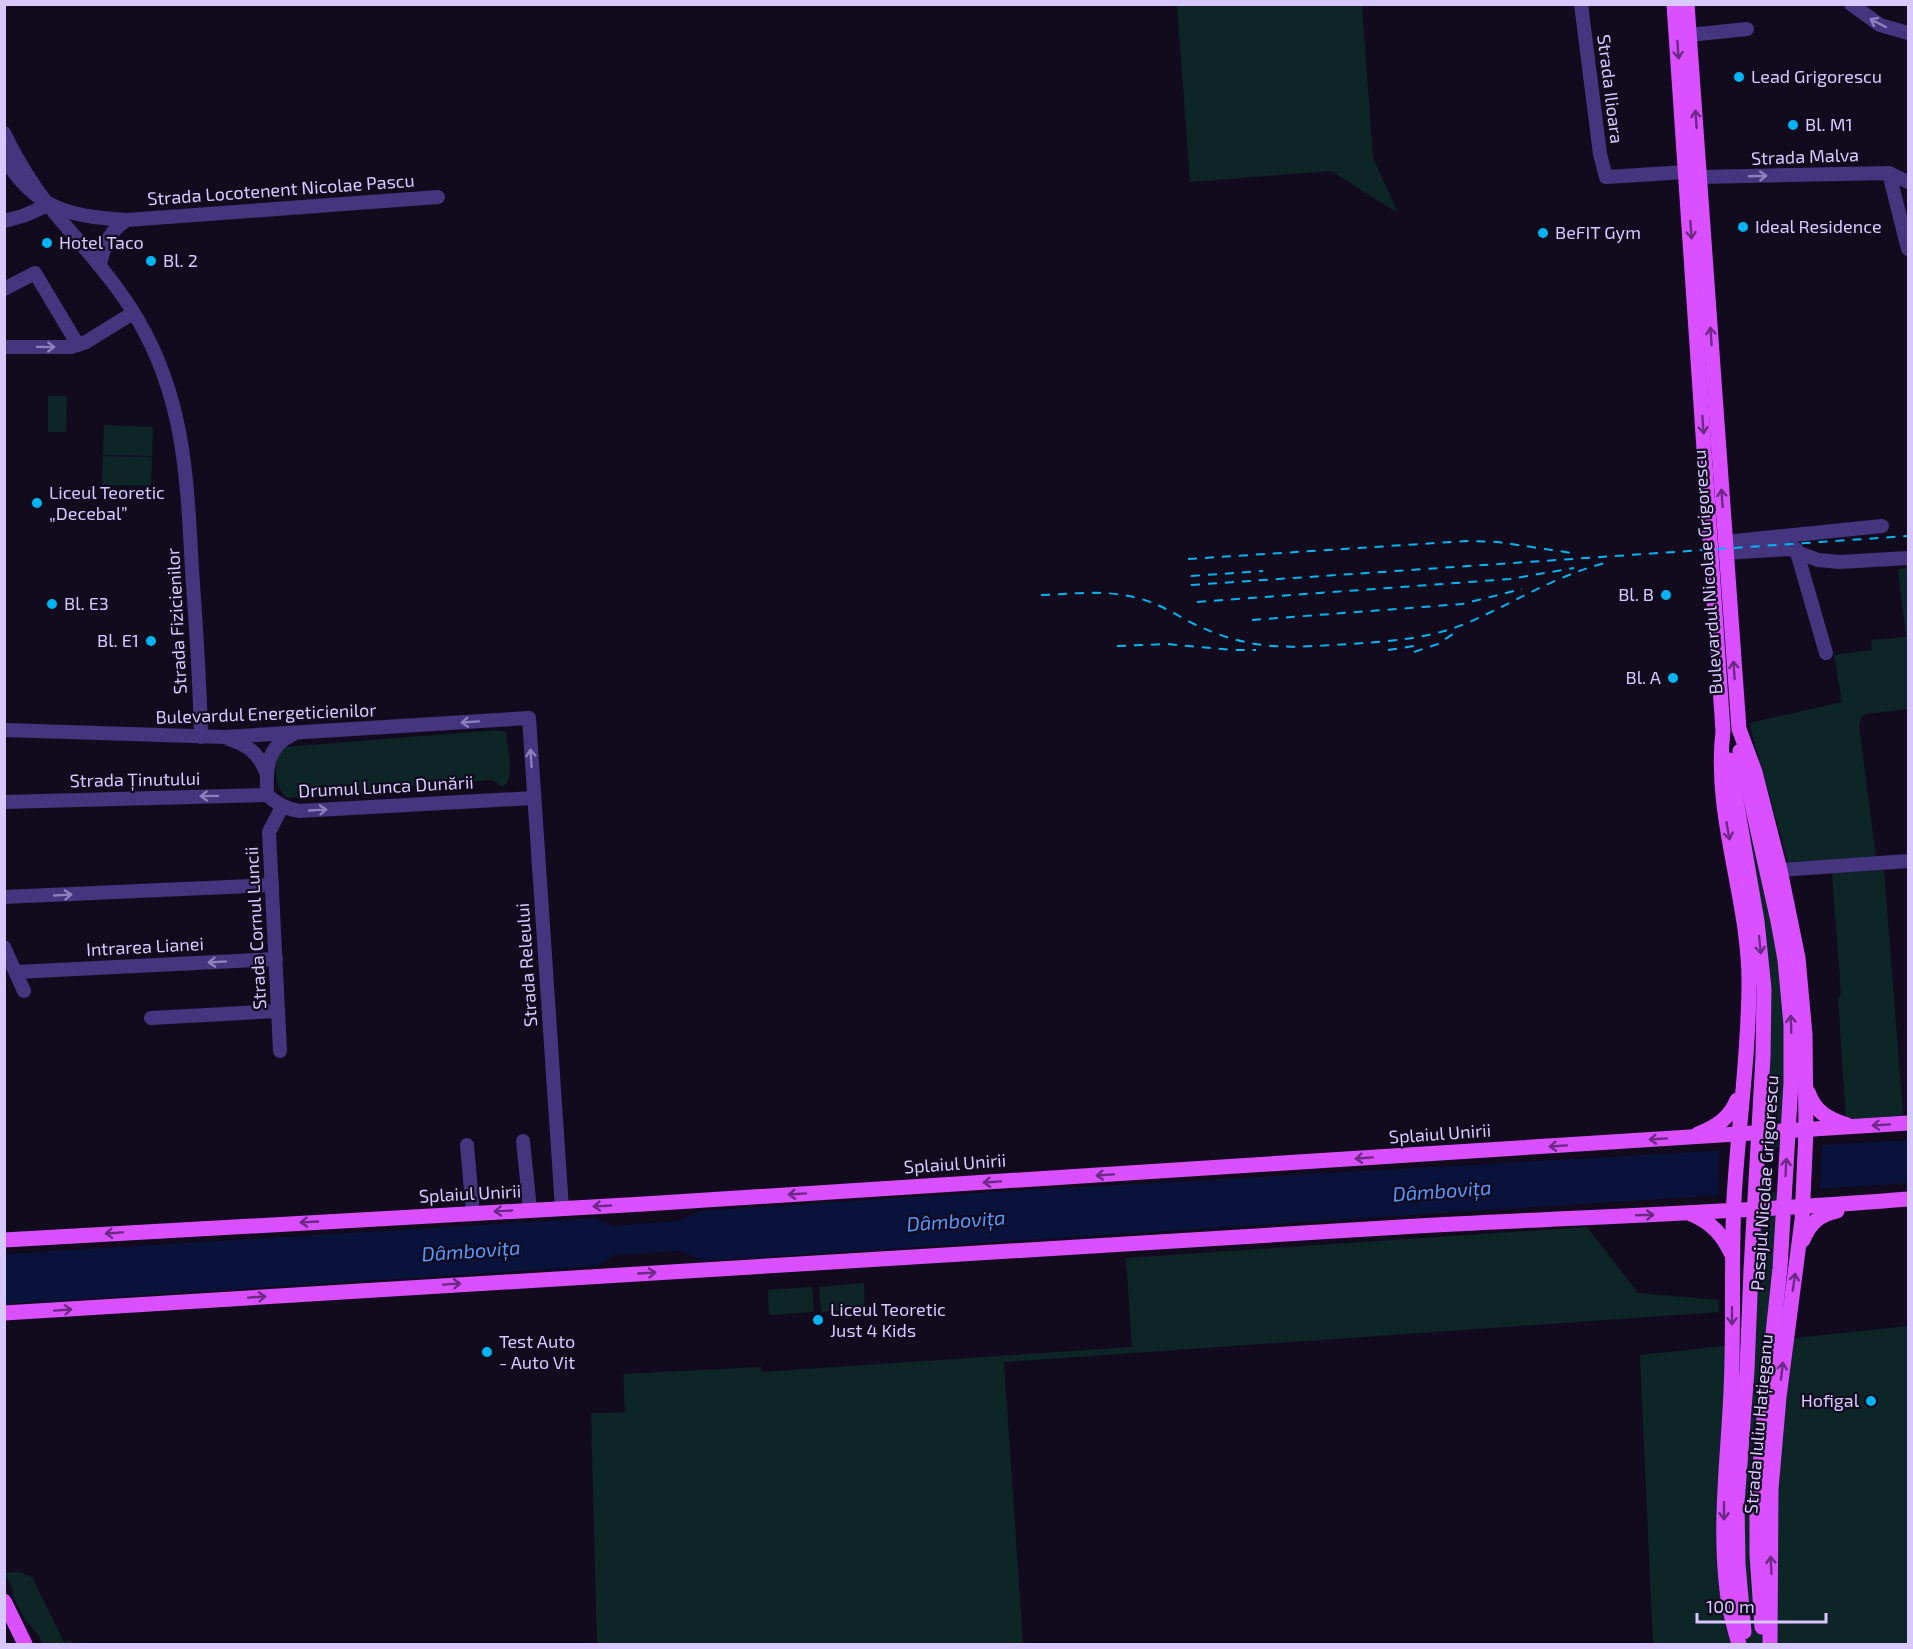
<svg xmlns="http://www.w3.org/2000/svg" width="1913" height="1649" viewBox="0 0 1913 1649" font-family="'Exo 2',sans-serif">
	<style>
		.green { fill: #0e2528 }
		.water { fill: #08123a }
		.pier { fill: #120b1e }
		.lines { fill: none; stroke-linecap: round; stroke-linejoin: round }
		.minor { stroke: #44357e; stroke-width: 14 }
		.major { stroke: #da4fff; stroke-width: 15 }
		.rail { stroke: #00b4f3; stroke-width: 2; stroke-dasharray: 9 8; stroke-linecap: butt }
		.oneway { stroke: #8e7ebe }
		.oneway2 { stroke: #6c2a83 }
		.poi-dot { fill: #00b4f3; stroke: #120b1e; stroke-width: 2 }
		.labels { text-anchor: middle; stroke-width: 4.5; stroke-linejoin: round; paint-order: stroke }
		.poi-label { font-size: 18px; fill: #d7c8ff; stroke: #120b1e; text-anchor: start }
		.street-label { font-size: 18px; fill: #d7c8ff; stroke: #120b1e }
		.water-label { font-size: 20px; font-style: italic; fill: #5696ff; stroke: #120b1e }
	</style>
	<rect width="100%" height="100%" fill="#120b1e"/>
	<!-- green -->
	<g class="green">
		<path d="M 1177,5 L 1362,5 L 1373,158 L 1398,213 L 1331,171 L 1190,182 Z"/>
		<path d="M 48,396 L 67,396 L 66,432 L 48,432 Z"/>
		<path d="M 104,425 L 153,427 L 152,456 L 103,455 Z"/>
		<path d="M 103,456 L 152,457 L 151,486 L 102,485 Z"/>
		<path d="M 1908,568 L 1908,709 L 1866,714 L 1861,718 L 1859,726 L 1876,857 L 1788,862 L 1749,723 L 1842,702 L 1834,655 L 1872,650 L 1871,640 L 1906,637 L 1898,569 Z"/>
		<path d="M 496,730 L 506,732 C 507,747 516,776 503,787 L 492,780 L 395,787 L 385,792 L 288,798 C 273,788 271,758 285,747 Z"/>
		<path d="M 1732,752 L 1734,752 L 1772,914 L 1784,1003 L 1784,1079 L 1776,1242 L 1767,1341 L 1908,1326 L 1908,1644 L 1653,1644 L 1640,1355 L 1752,1343 L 1767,1036 Z"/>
		<path d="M 1884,870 L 1903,1114 L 1901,1117 L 1846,1120 L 1838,998 L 1841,994 L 1832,873 Z"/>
		<path d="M 1587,1227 L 1638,1293 L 1718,1300 L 1719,1312 L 1004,1362 L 1023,1644 L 597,1644 L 591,1413 L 625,1412 L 623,1374 L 761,1367 L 762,1372 L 1132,1347 L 1126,1258 Z"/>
		<path d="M 864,1283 L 865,1309 L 821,1312 L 819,1287 Z"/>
		<path d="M 812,1287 L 814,1312 L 769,1315 L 768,1290 Z"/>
		<path d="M 20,1572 L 32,1577 L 64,1642 L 70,1640 L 73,1644 L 43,1644 L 38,1635 L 25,1619 L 12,1595 L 14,1592 L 5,1573 Z"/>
	</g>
	<!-- water -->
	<path class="water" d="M 1908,1140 L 1908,1183 L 703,1261 L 680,1251 L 614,1255 L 598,1266 L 5,1304 L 5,1254 L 595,1218 L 612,1226 L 678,1221 L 701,1211 L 976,1193 Z"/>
	<!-- pier -->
	<path class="pier" d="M 1822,1145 L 1820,1189 L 1718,1196 L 1719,1151 Z"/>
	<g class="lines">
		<!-- minor -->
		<g class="minor">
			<path d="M 1581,4 L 1600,154 L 1606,177 L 1686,172"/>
			<path d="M 1851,4 L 1880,25 L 1908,33"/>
			<path d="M 1689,35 L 1747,29"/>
			<path d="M 4,133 C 16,158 32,184 49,206 C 81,245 112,276 138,320 C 185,400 187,480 192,570 C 196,626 200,682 201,737"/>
			<path d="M 4,157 C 34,209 71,217 127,220 L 438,197"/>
			<path d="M 1889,173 L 1908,249"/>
			<path d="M 1700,177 L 1889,173 L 1908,182"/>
			<path d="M 4,221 L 23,216 L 48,205"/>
			<path d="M 100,265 C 104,245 109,231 127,220"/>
			<path d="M 4,289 L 35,273 L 78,345"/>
			<path d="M 4,347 L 71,347 L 86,342 L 133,313"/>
			<path d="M 1725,542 L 1882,526"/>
			<path d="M 1796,549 L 1826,653"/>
			<path d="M 1726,553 L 1789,549 L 1818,560 L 1840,562 L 1908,558"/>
			<path d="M 4,730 L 224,737 L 529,718 L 562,1208"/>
			<path d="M 292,735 C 266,747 266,770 267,795 C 277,804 286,809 299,811 L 534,798"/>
			<path d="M 229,739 C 248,745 258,753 266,772"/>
			<path d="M 4,802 L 267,795"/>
			<path d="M 1780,870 L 1908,861"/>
			<path d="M 4,897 L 272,885"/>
			<path d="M 4,947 L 24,991"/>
			<path d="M 16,972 L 276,959"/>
			<path d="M 151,1018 L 278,1011"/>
			<path d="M 280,1051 L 269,832 L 282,807"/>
			<path d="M 523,1141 L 530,1210"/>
			<path d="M 467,1145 L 473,1213"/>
		</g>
		<!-- major -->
		<g class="major">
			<path d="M 1674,4 L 1723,731 C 1713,816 1749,898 1749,982 C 1749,1055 1738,1127 1734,1199 C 1731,1263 1734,1328 1731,1392 C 1728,1458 1719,1524 1727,1590 C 1729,1609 1734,1627 1739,1644"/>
			<path d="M 1687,4 L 1739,729 L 1755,772 L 1780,870 L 1798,958 L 1805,1035 L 1806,1130 L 1802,1220 L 1779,1397 L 1771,1489 L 1770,1644"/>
			<path d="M 1740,751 L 1778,921 L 1785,960 L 1791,1025 L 1791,1083 L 1780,1268 L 1763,1427 L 1757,1510 L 1757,1554 L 1762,1627"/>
			<path d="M 1729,760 L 1757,921 L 1764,989 L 1763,1057 L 1751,1270 L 1747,1370 L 1737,1503 L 1738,1564 L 1744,1632"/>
			<path d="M 1808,1092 C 1815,1112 1828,1119 1847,1125"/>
			<path d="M 1698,1134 C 1716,1127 1730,1118 1737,1100"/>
			<path d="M 1691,1214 C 1711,1222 1723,1235 1732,1255"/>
			<path d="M 4,1240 L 644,1204 L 1908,1123"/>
			<path d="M 1803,1240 C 1810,1223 1819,1215 1837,1211"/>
			<path d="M 4,1313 C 470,1284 936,1256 1401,1227 C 1570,1217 1740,1213 1908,1199"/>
			<path d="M 4,1601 L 25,1644"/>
		</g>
		<!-- rail -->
		<g class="rail">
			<path d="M 1188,559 L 1467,541 L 1498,542 L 1572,553"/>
			<path d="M 1191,576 L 1263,571"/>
			<path d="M 1191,585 L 1908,536"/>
			<path d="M 1041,595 C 1074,594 1108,589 1141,599 C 1160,604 1176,615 1194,624 C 1219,636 1245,644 1273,646 C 1299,648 1325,645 1350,644 C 1390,641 1429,639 1467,623 C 1514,603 1558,574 1609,562"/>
			<path d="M 1197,602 L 1510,579 L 1574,568"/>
			<path d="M 1252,620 L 1462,604 L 1522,589"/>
			<path d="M 1117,646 L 1167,644 L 1232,650 L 1256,650"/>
			<path d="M 1388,650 L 1421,645"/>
			<path d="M 1414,652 L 1438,644 L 1456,632"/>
		</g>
	</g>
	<!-- one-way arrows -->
	<defs><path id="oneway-shaft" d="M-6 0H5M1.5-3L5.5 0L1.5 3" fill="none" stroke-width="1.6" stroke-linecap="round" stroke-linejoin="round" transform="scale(1.5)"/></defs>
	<g class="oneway">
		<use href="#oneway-shaft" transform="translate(1878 23) rotate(-153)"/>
		<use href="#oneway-shaft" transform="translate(1758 176) rotate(-2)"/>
		<use href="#oneway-shaft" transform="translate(46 347) rotate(1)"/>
		<use href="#oneway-shaft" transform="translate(470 722) rotate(176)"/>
		<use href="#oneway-shaft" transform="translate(531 758) rotate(-94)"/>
		<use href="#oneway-shaft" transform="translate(209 796) rotate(179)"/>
		<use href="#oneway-shaft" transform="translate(318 810) rotate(-3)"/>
		<use href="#oneway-shaft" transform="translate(63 895) rotate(-3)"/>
		<use href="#oneway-shaft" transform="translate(217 962) rotate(177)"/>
	</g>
	<g class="oneway2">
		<use href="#oneway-shaft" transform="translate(1678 50) rotate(86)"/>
		<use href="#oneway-shaft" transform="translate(1696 119) rotate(-94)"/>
		<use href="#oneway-shaft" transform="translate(1691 230) rotate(86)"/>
		<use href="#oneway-shaft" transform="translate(1711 336) rotate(-94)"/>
		<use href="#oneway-shaft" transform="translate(1703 425) rotate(86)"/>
		<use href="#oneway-shaft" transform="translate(1722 498) rotate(-94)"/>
		<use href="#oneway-shaft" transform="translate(1734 670) rotate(-94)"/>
		<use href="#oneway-shaft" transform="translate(1728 831) rotate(80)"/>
		<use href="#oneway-shaft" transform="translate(1760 945) rotate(84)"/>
		<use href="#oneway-shaft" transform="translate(1791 1024) rotate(-92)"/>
		<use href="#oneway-shaft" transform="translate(1881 1125) rotate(176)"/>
		<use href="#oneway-shaft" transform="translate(1658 1139) rotate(176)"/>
		<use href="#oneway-shaft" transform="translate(1558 1146) rotate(176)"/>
		<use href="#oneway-shaft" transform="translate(1364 1158) rotate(176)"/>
		<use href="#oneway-shaft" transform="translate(1786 1167) rotate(-87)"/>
		<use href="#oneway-shaft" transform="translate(1105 1175) rotate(176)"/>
		<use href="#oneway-shaft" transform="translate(992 1182) rotate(176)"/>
		<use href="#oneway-shaft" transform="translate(797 1194) rotate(176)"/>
		<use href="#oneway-shaft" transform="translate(602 1206) rotate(177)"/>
		<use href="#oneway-shaft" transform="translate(503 1211) rotate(177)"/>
		<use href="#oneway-shaft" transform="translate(1645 1215) rotate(-2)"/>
		<use href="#oneway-shaft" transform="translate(309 1222) rotate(177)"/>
		<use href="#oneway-shaft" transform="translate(114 1233) rotate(176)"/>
		<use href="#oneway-shaft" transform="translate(647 1273) rotate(-3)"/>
		<use href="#oneway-shaft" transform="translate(1794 1282) rotate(-82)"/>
		<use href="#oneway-shaft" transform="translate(452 1284) rotate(-4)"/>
		<use href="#oneway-shaft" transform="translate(257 1297) rotate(-4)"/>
		<use href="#oneway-shaft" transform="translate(63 1310) rotate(-4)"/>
		<use href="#oneway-shaft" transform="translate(1732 1316) rotate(90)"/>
		<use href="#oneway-shaft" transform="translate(1782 1371) rotate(-83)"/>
		<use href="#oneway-shaft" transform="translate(1724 1511) rotate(90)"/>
		<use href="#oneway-shaft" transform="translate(1771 1565) rotate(-93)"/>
	</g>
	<!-- markers -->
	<g class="poi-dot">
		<circle cx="1739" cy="77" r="6"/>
		<circle cx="1793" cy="125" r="6"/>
		<circle cx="1743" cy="227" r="6"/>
		<circle cx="1543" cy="233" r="6"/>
		<circle cx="47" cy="243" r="6"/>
		<circle cx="151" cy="261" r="6"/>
		<circle cx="37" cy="503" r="6"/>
		<circle cx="1666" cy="595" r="6"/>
		<circle cx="52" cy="604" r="6"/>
		<circle cx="151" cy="641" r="6"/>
		<circle cx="1673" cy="678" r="6"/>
		<circle cx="818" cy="1320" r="6"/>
		<circle cx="487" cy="1352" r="6"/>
		<circle cx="1871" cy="1401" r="6"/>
	</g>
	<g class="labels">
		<!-- poi labels -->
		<g class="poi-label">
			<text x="1751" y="83">Lead Grigorescu</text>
			<text x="1805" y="131">Bl. M1</text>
			<text x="1755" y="233">Ideal Residence</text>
			<text x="1555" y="239">BeFIT Gym</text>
			<text x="59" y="249">Hotel Taco</text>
			<text x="163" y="267">Bl. 2</text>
			<text x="49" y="499">Liceul Teoretic<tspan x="49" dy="21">„Decebal”</tspan></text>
			<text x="1654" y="601" text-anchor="end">Bl. B</text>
			<text x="64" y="610">Bl. E3</text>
			<text x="139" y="647" text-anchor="end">Bl. E1</text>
			<text x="1661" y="684" text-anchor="end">Bl. A</text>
			<text x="830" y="1316">Liceul Teoretic<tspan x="830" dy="21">Just 4 Kids</tspan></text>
			<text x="499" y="1348">Test Auto<tspan x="499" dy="21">- Auto Vit</tspan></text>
			<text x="1859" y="1407" text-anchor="end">Hofigal</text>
		</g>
		<!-- street labels -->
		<g class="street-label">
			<text transform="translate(1610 89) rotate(83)" y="6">Strada Ilioara</text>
			<text transform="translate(1805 157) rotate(-2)" y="6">Strada Malva</text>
			<text transform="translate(281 190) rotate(-4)" y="6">Strada Locotenent Nicolae Pascu</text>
			<text transform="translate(1708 572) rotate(-94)" y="6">Bulevardul Nicolae Grigorescu</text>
			<text transform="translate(177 621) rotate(-93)" y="6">Strada Fizicienilor</text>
			<text transform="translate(266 714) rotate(-2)" y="6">Bulevardul Energeticienilor</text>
			<text transform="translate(135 780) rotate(-1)" y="6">Strada Ținutului</text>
			<text transform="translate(386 787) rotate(-3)" y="6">Drumul Lunca Dunării</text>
			<text transform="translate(256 928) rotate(-93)" y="6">Strada Cornul Luncii</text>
			<text transform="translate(145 947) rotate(-3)" y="6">Intrarea Lianei</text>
			<text transform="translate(527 965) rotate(-94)" y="6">Strada Releului</text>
			<text transform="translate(1440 1134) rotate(-4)" y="6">Splaiul Unirii</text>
			<text transform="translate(955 1164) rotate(-4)" y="6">Splaiul Unirii</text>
			<text transform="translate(1765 1183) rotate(-86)" y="6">Pasajul Nicolae Grigorescu</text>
			<text transform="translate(470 1194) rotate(-3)" y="6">Splaiul Unirii</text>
			<text transform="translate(1759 1424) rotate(-85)" y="6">Strada Iuliu Hațieganu</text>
		</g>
		<!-- water labels -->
		<g class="water-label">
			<text transform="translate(1442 1191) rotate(-4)" y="7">Dâmbovița</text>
			<text transform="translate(956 1221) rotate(-4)" y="7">Dâmbovița</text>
			<text transform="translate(471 1251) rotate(-4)" y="7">Dâmbovița</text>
		</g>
	</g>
	<!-- border -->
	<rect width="1913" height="1649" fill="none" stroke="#d7c8ff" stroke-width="12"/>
	<!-- scale -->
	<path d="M1697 1613v9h129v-9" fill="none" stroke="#d7c8ff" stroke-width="3"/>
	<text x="1706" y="1613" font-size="18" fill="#d7c8ff" stroke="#120b1e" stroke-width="4.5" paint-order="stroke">100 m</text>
</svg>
